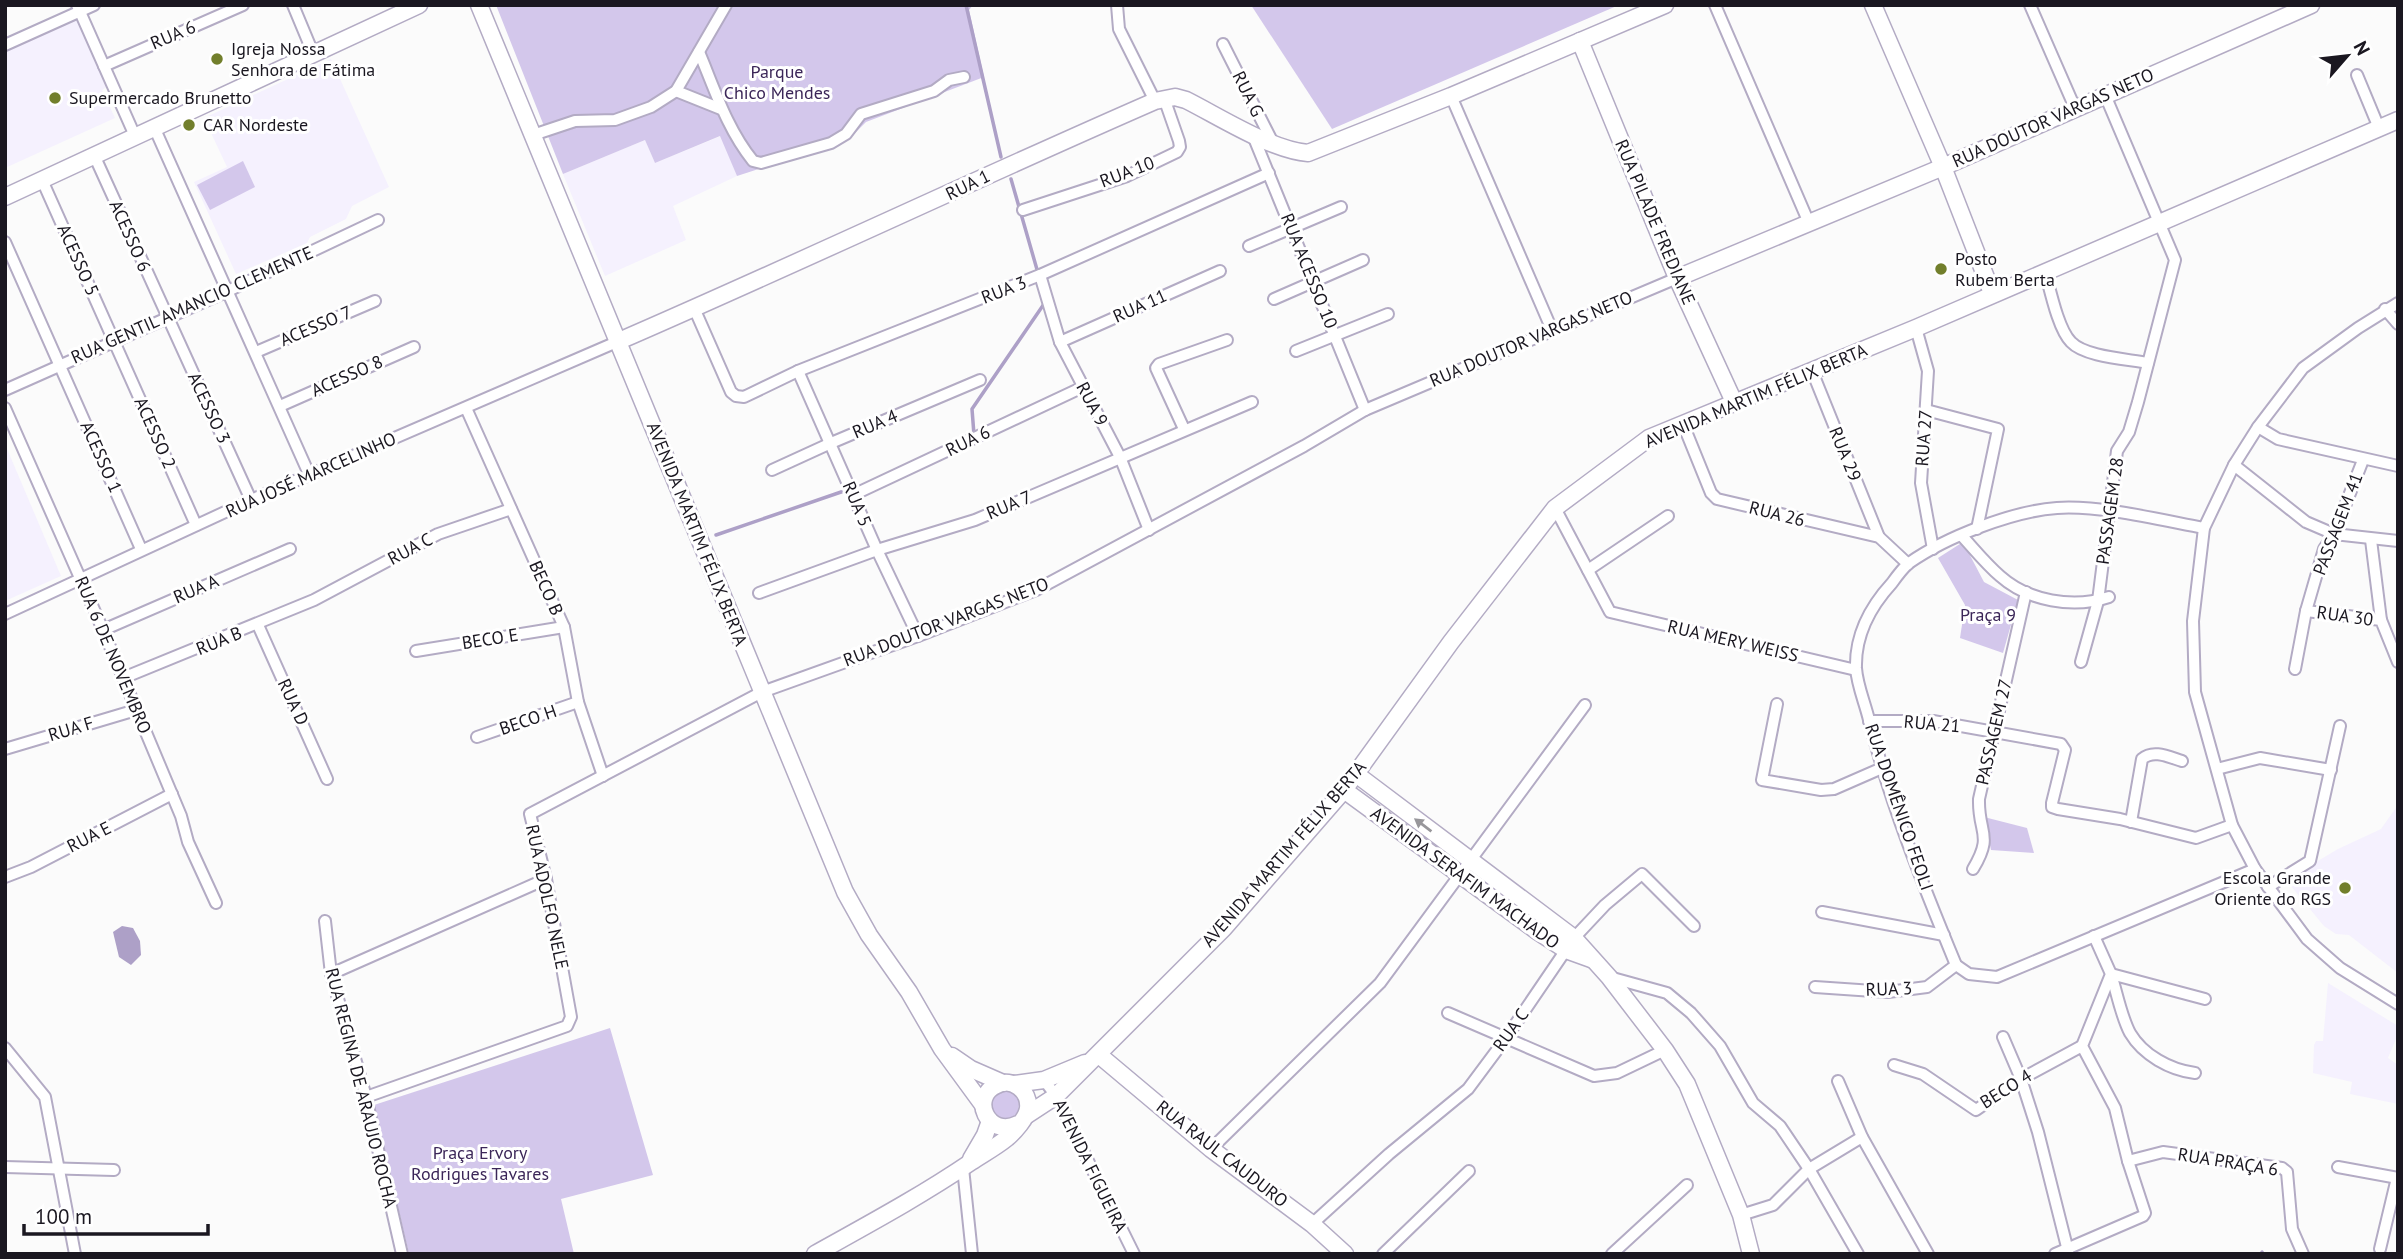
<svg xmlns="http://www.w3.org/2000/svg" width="2403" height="1259" viewBox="0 0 2403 1259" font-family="'PT Sans',sans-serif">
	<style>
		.built { fill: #f5f1fe }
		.green { fill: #d3c7eb }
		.water { fill: #ada0c7 }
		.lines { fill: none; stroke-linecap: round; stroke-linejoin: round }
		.stream { stroke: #ada0c7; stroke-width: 3.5 }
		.street-casing { stroke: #b3abc4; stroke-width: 14 }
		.secondary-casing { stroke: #b3abc4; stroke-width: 19 }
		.street { stroke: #fff; stroke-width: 10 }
		.secondary { stroke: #fff; stroke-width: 16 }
		.oneway { fill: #98979b }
		.poi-dot { fill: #727f2c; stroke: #fff; stroke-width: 2.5 }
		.labels { text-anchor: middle; stroke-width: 6; stroke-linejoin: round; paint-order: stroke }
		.street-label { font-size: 18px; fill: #1a1720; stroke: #fff }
		.poi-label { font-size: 18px; fill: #1a1720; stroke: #fff; text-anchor: start }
		.park-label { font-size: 18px; fill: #3b2658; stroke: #fff }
	</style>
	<rect width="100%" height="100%" fill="#fbfbfb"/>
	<!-- built -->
	<g class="built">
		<path d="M 77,18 L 108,86 L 102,90 L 115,118 L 5,168 L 5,50 Z"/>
		<path d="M 331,59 L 389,187 L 352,206 L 346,219 L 310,237 L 307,243 L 236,274 L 194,182 L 227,167 L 204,118 Z"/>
		<path d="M 721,136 L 737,176 L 673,206 L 686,240 L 605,276 L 563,174 L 645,140 L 655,163 Z"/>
		<path d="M 5,444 L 61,576 L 5,601 Z"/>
		<path d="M 2398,805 L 2398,973 L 2349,935 L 2336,934 L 2324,926 L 2286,880 L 2338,849 L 2381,829 Z"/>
		<path d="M 2328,983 L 2398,1026 L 2398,1034 L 2388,1058 L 2398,1065 L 2398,1104 L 2350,1094 L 2352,1082 L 2313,1073 L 2314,1045 L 2316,1041 L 2323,1041 Z"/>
	</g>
	<!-- green -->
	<g class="green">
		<path d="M 496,5 L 973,5 L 969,10 L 984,77 L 866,122 L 848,140 L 737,176 L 720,136 L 655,163 L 645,140 L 563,174 Z"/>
		<path d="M 1251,5 L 1619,5 L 1332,129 Z"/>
		<path d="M 243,161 L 255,187 L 210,210 L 197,185 Z"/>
		<path d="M 1963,542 L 1984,582 L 2018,600 L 2003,653 L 1960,638 L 1965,605 L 1938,558 Z"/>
		<path d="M 1984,817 L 2027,828 L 2034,853 L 1991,850 Z"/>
		<path d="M 610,1028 L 653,1175 L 561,1199 L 574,1254 L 409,1254 L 374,1105 Z"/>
		<circle cx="1004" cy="1105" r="15"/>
	</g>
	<!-- water -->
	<path class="water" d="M 122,926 L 133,928 L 140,941 L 141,955 L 131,965 L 119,957 L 113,932 Z"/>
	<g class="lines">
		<!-- stream -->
		<g class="stream">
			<path d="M 966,5 L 1001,157"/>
			<path d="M 1011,179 L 1038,273"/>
			<path d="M 974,435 L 972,409 L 1046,301"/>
			<path d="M 716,535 L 844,491"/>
			<path d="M 2262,1252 L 2263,1254"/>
		</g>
		<defs>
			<g id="street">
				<path d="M 77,5 L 135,136"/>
				<path d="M 293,5 L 313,53"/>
				<path d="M 1117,5 L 1119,29 L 1155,101"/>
				<path d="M 1715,5 L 1809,223"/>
				<path d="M 2030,5 L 2075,108"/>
				<path d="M 1223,44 L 1273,143"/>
				<path d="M 5,45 L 94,5"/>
				<path d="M 699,52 C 715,90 727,129 753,161 L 761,163 L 831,143 L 846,134 L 861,114 L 934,91 L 949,80 L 964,77"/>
				<path d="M 104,66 L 243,5"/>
				<path d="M 2357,75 L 2379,128"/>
				<path d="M 676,91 L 721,109"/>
				<path d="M 1451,96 L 1552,330"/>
				<path d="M 154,127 L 309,474"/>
				<path d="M 1252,133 L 1365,410"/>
				<path d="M 533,135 L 575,121 L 615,120 L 651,107 L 676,91 L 726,5"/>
				<path d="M 94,155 L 251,500"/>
				<path d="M 42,180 L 196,525"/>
				<path d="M 1023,210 L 1127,176 L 1177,152 L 1180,147 L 1179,141 L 1164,98"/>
				<path d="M 5,242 L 141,549"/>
				<path d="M 1249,246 L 1341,207"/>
				<path d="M 2045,271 C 2050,289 2058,329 2071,342 C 2085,357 2128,359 2148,363"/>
				<path d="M 1040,275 L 1060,342 L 1120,457 L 1149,530"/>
				<path d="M 1274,299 L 1363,260"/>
				<path d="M 2398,303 L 2358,328 L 2303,368 L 2258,427 L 2234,465 L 2204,528 L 2193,621 L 2195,692 L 2232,825 L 2255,869 L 2307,939 L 2340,968 L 2398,1004"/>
				<path d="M 694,308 L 731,392 L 736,396 L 744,397 L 798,371 L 1040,275 L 1269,173"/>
				<path d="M 2385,309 L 2398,324"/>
				<path d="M 1916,328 L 1928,371 L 1921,483 L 1933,549"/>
				<path d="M 1060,342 L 1220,271"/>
				<path d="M 1296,351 L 1388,314"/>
				<path d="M 256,352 L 375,301"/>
				<path d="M 798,371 L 877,550 L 918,636"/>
				<path d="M 1812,371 L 1879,537"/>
				<path d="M 5,390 L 228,291 L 378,220"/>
				<path d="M 280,406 L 414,347"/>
				<path d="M 5,408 L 103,630 L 181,816 L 188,842 L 216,903"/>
				<path d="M 466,408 L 564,627 L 578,702 L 603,776"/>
				<path d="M 1926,410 L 1998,429 L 1977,529"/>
				<path d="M 1683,424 L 1711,493 L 1717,499 L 1879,537 L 1908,564"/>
				<path d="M 2258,427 L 2278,439 L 2398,466"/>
				<path d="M 1184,429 L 1156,368 L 1159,364 L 1227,340"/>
				<path d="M 2234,465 L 2306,522 L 2334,534 L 2398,541"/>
				<path d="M 772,470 L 831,443 L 980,380"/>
				<path d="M 853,495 L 1083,387"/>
				<path d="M 1555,508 L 1610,612 L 1856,670"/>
				<path d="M 2204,528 C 2161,520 2100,505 2057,508 C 2013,511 1946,537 1909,563 C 1903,568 1897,576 1892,583 C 1870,607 1855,635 1856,668 C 1857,685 1865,703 1869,720 C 1890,803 1923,885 1956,965 L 1969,974 L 1997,977 L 2255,869"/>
				<path d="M 1962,536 C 1974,549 1986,564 2000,576 C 2028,601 2073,609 2109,597"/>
				<path d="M 2371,540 L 2381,620"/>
				<path d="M 1588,570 L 1668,516"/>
				<path d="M 759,593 L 877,550 L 975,520 L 1252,402"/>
				<path d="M 2306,611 L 2381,620 L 2398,662"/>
				<path d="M 5,614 L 251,500 L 619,341"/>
				<path d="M 258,625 L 327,779"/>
				<path d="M 103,630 L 290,549"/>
				<path d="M 416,651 L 564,627"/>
				<path d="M 2081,662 L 2098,601 L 2117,451 L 2129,432 L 2138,402 L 2175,260 L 2105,95"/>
				<path d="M 2295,669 L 2306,611 L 2324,549 L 2334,534 L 2363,460"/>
				<path d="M 123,678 L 314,600 L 438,534 L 511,509"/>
				<path d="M 1777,704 L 1762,780 L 1821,790 L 1834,789 L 1882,768"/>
				<path d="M 1869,721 L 1933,721 L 2061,744 L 2065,750 L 2052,803 L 2052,807 L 2058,809 L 2120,819 L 2196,838 L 2232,825"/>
				<path d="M 477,737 L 578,702"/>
				<path d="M 5,749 L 136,710"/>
				<path d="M 2217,769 L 2260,758 L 2331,770"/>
				<path d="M 2131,822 L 2142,759 C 2153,749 2169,757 2182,761"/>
				<path d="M 1973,869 C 1994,834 1978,834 1979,799 L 2026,592"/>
				<path d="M 5,877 L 31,867 L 172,794"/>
				<path d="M 2268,887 L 2310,861 L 2340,726"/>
				<path d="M 1822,912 L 1944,935"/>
				<path d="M 325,921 L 331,974 L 366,1097 L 402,1254"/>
				<path d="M 331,974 L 546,879"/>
				<path d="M 2111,974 C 2117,993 2121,1016 2130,1033 C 2143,1055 2170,1070 2195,1073"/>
				<path d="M 2111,974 L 2205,999"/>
				<path d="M 1609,977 L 1667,993 L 1691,1013 L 1720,1046 L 1753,1103 L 1780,1126 L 1809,1169 L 1858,1254"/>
				<path d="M 1815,987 L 1888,992 L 1927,987 L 1956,965"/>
				<path d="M 1448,1013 L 1594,1076 L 1617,1073 L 1665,1050"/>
				<path d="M 2003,1037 L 2021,1079 L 2038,1132 L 2068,1251"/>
				<path d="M 5,1048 L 45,1097 L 75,1254"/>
				<path d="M 1894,1065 L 1923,1074 L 1976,1110 L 2021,1079 L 2082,1046"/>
				<path d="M 1044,1080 L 1056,1096 L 1134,1254"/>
				<path d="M 1838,1081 L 1862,1137 L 1928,1254"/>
				<path d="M 366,1097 L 567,1026 L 571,1017 L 546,879 L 530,814 L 762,692 L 918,636 L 1036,590 L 1304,446 L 1365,410 L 1677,278"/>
				<path d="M 1211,1149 L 1380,983 L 1585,705"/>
				<path d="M 2128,1161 L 2163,1152 L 2282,1168 L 2287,1172 L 2292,1229 L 2303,1254"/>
				<path d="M 5,1167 L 114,1170"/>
				<path d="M 2338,1167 L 2398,1178"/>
				<path d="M 963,1168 L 972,1254"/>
				<path d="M 1741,1215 L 1773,1205 L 1809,1169 L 1862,1137"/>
				<path d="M 1312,1224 L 1389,1154 L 1468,1089 L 1506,1038 L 1574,938 L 1605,905 L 1642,874 L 1694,926"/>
				<path d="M 2380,1249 L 2397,1178"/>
				<path d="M 1383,1254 L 1469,1171"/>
				<path d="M 1612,1254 L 1687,1185"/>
				<path d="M 2055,1254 L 2143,1216 L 2145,1213 L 2128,1161 L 2115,1108 L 2082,1046 L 2111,974 L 2094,936"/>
			</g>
			<g id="secondary">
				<path d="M 479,5 L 845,892 L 869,935 L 909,992 L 942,1049 L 983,1105"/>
				<path d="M 1873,5 L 1943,167 L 1992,293"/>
				<path d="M 1580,41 L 1677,278 L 1734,402"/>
				<path d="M 5,197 L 419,5"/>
				<path d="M 1677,278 L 1943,167 L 2311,5"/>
				<path d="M 619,341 C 799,263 976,179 1155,101 L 1175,97 L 1186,100 C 1220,117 1271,150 1308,153 L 1451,96 L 1665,5"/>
				<path d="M 1356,774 L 1574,938 L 1609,977 L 1665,1050 L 1687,1084 L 1741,1215 L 1751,1254"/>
				<path d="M 1344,790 L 1537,931 L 1566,950 L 1591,959"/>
				<path d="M 1099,1055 L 1211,1149 L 1312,1224 L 1345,1254"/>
				<path d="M 952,1056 L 971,1069 L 1003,1083"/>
				<path d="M 1014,1084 L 1044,1080 L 1085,1063"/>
				<path d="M 1027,1115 L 1056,1096 L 1224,928 L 1344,790 L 1451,642 L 1555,508 L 1649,438 L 1916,328 L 2398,120"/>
				<path d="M 971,1159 L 985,1135 L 990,1121"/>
				<path d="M 815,1254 C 867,1225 921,1196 971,1162 C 983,1154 996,1147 1007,1138 C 1014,1132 1027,1118 1028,1108 C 1030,1091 1012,1077 997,1085 C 969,1097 988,1139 1018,1124"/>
			</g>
		</defs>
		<!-- street casing -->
		<use href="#street" class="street-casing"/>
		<!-- secondary casing -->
		<use href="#secondary" class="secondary-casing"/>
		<!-- street -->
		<use href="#street" class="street"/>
		<!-- secondary -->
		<use href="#secondary" class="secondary"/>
	</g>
	<!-- one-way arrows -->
	<defs><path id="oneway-solid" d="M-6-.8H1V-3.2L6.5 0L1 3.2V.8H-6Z" transform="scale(1.75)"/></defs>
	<use class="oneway" href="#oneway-solid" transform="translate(1423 825) rotate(-143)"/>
	<!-- markers -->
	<g class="poi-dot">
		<circle cx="217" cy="59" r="7"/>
		<circle cx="55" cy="98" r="7"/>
		<circle cx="189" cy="125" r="7"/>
		<circle cx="1941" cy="269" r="7"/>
		<circle cx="2345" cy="888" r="7"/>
	</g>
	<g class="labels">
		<!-- street labels -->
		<g class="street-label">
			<text transform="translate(173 35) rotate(-23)" y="6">RUA 6</text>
			<text transform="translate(1248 94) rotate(64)" y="6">RUA G</text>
			<text transform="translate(2053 118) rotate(-24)" y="6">RUA DOUTOR VARGAS NETO</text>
			<text transform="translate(1127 172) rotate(-21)" y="6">RUA 10</text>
			<text transform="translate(968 185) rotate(-26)" y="6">RUA 1</text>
			<text transform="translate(1655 222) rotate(67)" y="6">RUA PILADE FREDIANE</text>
			<text transform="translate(130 236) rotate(66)" y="6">ACESSO 6</text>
			<text transform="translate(78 260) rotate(66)" y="6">ACESSO 5</text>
			<text transform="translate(1309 271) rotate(68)" y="6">RUA ACESSO 10</text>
			<text transform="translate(1004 290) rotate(-21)" y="6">RUA 3</text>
			<text transform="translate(192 305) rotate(-24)" y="6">RUA GENTIL AMANCIO CLEMENTE</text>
			<text transform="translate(1140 306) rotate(-24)" y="6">RUA 11</text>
			<text transform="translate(316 326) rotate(-23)" y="6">ACESSO 7</text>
			<text transform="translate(1531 339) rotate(-23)" y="6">RUA DOUTOR VARGAS NETO</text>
			<text transform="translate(347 376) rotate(-24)" y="6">ACESSO 8</text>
			<text transform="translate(1756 396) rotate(-23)" y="6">AVENIDA MARTIM FÉLIX BERTA</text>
			<text transform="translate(1092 404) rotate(62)" y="6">RUA 9</text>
			<text transform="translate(209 408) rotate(65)" y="6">ACESSO 3</text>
			<text transform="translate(875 424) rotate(-23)" y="6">RUA 4</text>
			<text transform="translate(155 433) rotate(66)" y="6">ACESSO 2</text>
			<text transform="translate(1924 438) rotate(-86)" y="6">RUA 27</text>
			<text transform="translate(968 441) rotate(-26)" y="6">RUA 6</text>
			<text transform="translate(1845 454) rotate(68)" y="6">RUA 29</text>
			<text transform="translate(101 457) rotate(66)" y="6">ACESSO 1</text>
			<text transform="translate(311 475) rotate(-24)" y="6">RUA JOSÉ MARCELINHO</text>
			<text transform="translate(857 504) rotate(67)" y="6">RUA 5</text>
			<text transform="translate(1009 505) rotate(-23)" y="6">RUA 7</text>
			<text transform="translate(2110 511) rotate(-82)" y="6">PASSAGEM 28</text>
			<text transform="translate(1777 514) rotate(14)" y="6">RUA 26</text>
			<text transform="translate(2338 524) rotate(-69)" y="6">PASSAGEM 41</text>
			<text transform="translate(697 534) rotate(68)" y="6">AVENIDA MARTIM FÉLIX BERTA</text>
			<text transform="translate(410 549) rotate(-28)" y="6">RUA C</text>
			<text transform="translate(546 588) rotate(66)" y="6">BECO B</text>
			<text transform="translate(196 589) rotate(-23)" y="6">RUA A</text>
			<text transform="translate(2345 616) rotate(8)" y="6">RUA 30</text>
			<text transform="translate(946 622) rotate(-21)" y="6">RUA DOUTOR VARGAS NETO</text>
			<text transform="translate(490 639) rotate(-9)" y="6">BECO E</text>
			<text transform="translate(219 641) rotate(-22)" y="6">RUA B</text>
			<text transform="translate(1733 641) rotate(13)" y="6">RUA MERY WEISS</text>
			<text transform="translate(113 655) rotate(67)" y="6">RUA 6 DE NOVEMBRO</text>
			<text transform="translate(293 702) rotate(65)" y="6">RUA D</text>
			<text transform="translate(528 720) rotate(-19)" y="6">BECO H</text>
			<text transform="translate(1932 724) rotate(5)" y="6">RUA 21</text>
			<text transform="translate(71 729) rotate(-17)" y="6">RUA F</text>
			<text transform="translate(1994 732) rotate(-77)" y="6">PASSAGEM 27</text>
			<text transform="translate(1899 807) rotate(71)" y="6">RUA DOMÊNICO FEOLI</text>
			<text transform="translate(89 837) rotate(-27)" y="6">RUA E</text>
			<text transform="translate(1284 854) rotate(-49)" y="6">AVENIDA MARTIM FÉLIX BERTA</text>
			<text transform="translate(1465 878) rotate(36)" y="6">AVENIDA SERAFIM MACHADO</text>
			<text transform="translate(547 897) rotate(78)" y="6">RUA ADOLFO NELE</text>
			<text transform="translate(1889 989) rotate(-2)" y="6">RUA 3</text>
			<text transform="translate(1511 1030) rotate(-55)" y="6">RUA C</text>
			<text transform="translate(361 1088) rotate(76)" y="6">RUA REGINA DE ARAUJO ROCHA</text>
			<text transform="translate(2006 1089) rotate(-32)" y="6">BECO 4</text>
			<text transform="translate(1222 1154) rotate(38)" y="6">RUA RAUL CAUDURO</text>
			<text transform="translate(2228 1162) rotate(9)" y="6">RUA PRAÇA 6</text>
			<text transform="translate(1090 1166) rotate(64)" y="6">AVENIDA FIGUEIRA</text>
		</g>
		<!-- poi labels -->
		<g class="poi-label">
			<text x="231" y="55">Igreja Nossa<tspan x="231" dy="21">Senhora de Fátima</tspan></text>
			<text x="69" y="104">Supermercado Brunetto</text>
			<text x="203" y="131">CAR Nordeste</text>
			<text x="1955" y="265">Posto<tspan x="1955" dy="21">Rubem Berta</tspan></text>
			<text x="2331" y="884" text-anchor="end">Escola Grande<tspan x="2331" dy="21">Oriente do RGS</tspan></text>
		</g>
		<!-- park labels -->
		<g class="park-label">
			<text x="777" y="78">Parque<tspan x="777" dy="21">Chico Mendes</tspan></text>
			<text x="1988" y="621">Praça 9</text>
			<text x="480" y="1159">Praça Ervory<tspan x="480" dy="21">Rodrigues Tavares</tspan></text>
		</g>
	</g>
	<!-- border -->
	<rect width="2403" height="1259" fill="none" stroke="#1a1720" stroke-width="14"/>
	<!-- north arrow -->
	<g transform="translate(2347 56) rotate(62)" stroke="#ffffff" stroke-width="5" paint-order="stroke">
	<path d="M0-5L12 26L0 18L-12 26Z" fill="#1a1720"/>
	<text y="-10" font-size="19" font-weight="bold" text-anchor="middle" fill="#1a1720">N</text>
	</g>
	<!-- scale -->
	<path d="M24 1224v10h184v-10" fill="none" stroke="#1a1720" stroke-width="3.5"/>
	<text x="35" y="1224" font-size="21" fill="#1a1720" stroke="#ffffff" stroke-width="5" paint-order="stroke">100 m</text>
</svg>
